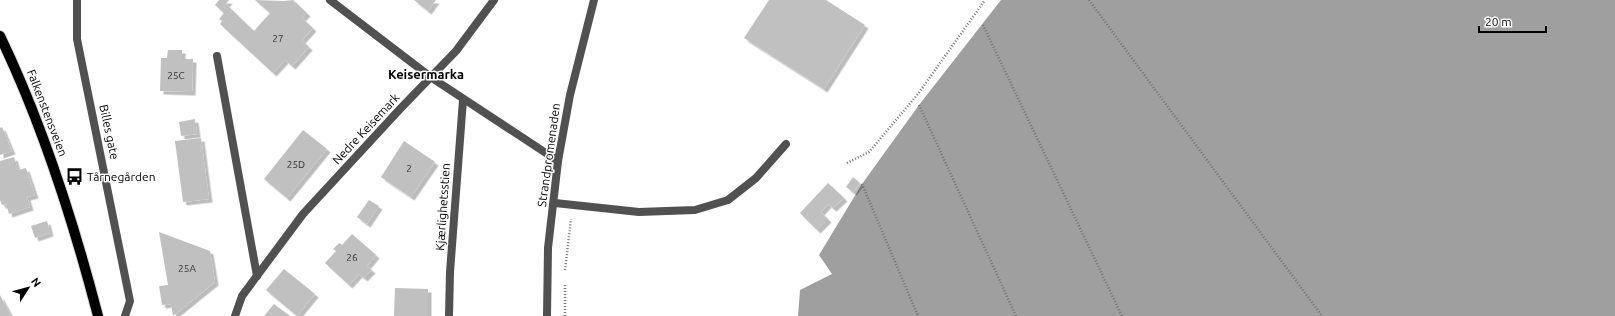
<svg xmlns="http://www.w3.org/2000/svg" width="1615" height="316" viewBox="0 0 1615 316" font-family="Ubuntu,sans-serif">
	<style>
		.water { fill: #9f9f9f }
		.building { fill: #c0c0c0; filter: url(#shadow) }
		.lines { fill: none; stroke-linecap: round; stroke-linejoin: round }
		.primary-casing { stroke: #dbdbdb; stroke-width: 12 }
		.path { stroke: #737373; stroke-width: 2.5; stroke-dasharray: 1 2; stroke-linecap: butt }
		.service { stroke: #515151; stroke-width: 8 }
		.minor { stroke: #515151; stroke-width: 8 }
		.primary { stroke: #000; stroke-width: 10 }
		.labels { text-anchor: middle; stroke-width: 3; stroke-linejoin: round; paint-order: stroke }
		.number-label { font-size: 10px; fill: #303030 }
		.street-label { font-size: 12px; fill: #000; stroke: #fff }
		.poi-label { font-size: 12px; fill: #000; stroke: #fff; text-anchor: start }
		.neighbourhood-label { font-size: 13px; font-weight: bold; fill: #000; stroke: #fff }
	</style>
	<defs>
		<filter id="shadow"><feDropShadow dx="3.5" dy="3.5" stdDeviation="0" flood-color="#0004"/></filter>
	</defs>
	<rect width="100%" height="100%" fill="#fff"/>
	<!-- water -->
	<path class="water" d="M 1001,0 L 1615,0 L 1615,316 L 798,316 L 800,290 L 832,274 L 819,255 L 862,184 L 919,105 Z"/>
	<!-- building -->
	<g class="building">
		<path d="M 219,0 L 229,0 L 226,4 L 254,31 L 270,13 L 255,0 L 284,1 L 293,0 L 307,13 L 302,18 L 313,28 L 302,40 L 309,47 L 292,66 L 285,60 L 273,73 L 220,24 L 222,21 L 219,19 L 224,13 L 215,5 Z"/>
		<path d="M 414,0 L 436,0 L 428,11 Z"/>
		<path d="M 769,0 L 826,0 L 865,25 L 824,89 L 744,38 Z"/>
		<path d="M 168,50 L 182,50 L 182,59 L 193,59 L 192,92 L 160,91 L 161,58 L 167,58 Z"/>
		<path d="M 195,119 L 197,134 L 181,136 L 179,122 Z"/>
		<path d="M 2,127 L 12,151 L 0,155 L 0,128 Z"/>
		<path d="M 303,130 L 327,149 L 287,198 L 264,179 Z"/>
		<path d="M 201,138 L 209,199 L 183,202 L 175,141 Z"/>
		<path d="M 404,141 L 435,162 L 411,197 L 381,177 Z"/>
		<path d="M 14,157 L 18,170 L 26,168 L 35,195 L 27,197 L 30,207 L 9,214 L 6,204 L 2,205 L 0,200 L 0,161 Z"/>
		<path d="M 853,177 L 860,183 L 853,192 L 846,187 Z"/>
		<path d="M 828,183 L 844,198 L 833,208 L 828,204 L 821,212 L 828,219 L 817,230 L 800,213 Z"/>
		<path d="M 369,200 L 379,206 L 367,224 L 357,217 Z"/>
		<path d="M 47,221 L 50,233 L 35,238 L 31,226 Z"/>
		<path d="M 159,232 L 210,251 L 215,282 L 173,316 L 171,304 L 162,305 L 159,286 L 168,285 Z"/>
		<path d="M 352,234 L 376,255 L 367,266 L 372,270 L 364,278 L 359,274 L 349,285 L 325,263 L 336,251 L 333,249 L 339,243 L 342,245 Z"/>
		<path d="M 284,269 L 315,294 L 297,316 L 266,290 Z"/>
		<path d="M 395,288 L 428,289 L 428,316 L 394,316 Z"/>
		<path d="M 0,295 L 11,316 L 0,316 Z"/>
		<path d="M 274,304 L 290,316 L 264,316 Z"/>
	</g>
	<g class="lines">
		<defs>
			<path id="primary" d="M 0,36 C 43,125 73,220 98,316"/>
		</defs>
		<!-- primary casing -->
		<use href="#primary" class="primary-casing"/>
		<!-- path -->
		<g class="path">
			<path d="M 1089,0 L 1322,316"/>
			<path d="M 983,25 L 1122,316"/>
			<path d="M 919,105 L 1016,316"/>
			<path d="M 847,163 L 869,152 L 918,94 L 985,0"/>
			<path d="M 862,184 L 918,316"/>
			<path d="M 565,270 L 571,219"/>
			<path d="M 565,285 L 565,316"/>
		</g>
		<!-- service -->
		<path class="service" d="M 555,203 L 639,212 L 695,210 L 728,200 L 756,178 L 786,144"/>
		<!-- minor -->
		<g class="minor">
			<path d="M 77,0 L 77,39 L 130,301 L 125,316"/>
			<path d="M 330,0 L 432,78 L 558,161"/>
			<path d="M 217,56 L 257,276"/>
			<path d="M 235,316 L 242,296 L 303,214 L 400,109 L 456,51 L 494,0"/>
			<path d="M 449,316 L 450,272 L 463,100"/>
			<path d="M 547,316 L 548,248 L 558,161 L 570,95 L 594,0"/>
		</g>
		<!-- primary -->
		<use href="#primary" class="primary"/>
	</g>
	<!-- icons -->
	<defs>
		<symbol id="bus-bare" viewBox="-9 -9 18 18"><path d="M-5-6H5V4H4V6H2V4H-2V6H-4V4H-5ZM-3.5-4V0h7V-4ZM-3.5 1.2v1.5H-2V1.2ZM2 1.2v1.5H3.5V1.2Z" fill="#000" stroke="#fff" stroke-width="2.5" paint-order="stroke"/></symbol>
	</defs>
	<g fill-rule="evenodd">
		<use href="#bus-bare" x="62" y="164" width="25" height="25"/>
	</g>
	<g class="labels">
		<!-- number labels -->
		<g class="number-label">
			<text x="278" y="42">27</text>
			<text x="176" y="79">25C</text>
			<text x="296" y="168">25D</text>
			<text x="409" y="172">2</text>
			<text x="352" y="261">26</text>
			<text x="187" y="272">25A</text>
		</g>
		<!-- street labels -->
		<g class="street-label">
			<text transform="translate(47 113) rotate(69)" y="4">Falkenstensveien</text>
			<text transform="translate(366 129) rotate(-47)" y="4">Nedre Keisemark</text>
			<text transform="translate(109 132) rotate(78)" y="4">Billes gate</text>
			<text transform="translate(549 155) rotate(-82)" y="4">Strandpromenaden</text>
			<text transform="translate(443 207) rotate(-86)" y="4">Kjærlighetsstien</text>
		</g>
		<!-- poi labels -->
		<g class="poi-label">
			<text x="87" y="181">Tårnegården</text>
		</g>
		<!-- neighbourhood labels -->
		<g class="neighbourhood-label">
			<text x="426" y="79">Keisermarka</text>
		</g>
	</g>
	<!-- north arrow -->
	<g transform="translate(28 288) rotate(54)" stroke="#ffffff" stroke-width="3" paint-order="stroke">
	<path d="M0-3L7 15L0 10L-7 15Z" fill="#000000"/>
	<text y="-6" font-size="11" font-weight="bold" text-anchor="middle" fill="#000000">N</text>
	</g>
	<!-- scale -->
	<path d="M1479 26v6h67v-6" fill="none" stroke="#000000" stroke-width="2"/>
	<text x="1485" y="26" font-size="12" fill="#000000" stroke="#ffffff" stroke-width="3" paint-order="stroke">20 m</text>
</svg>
